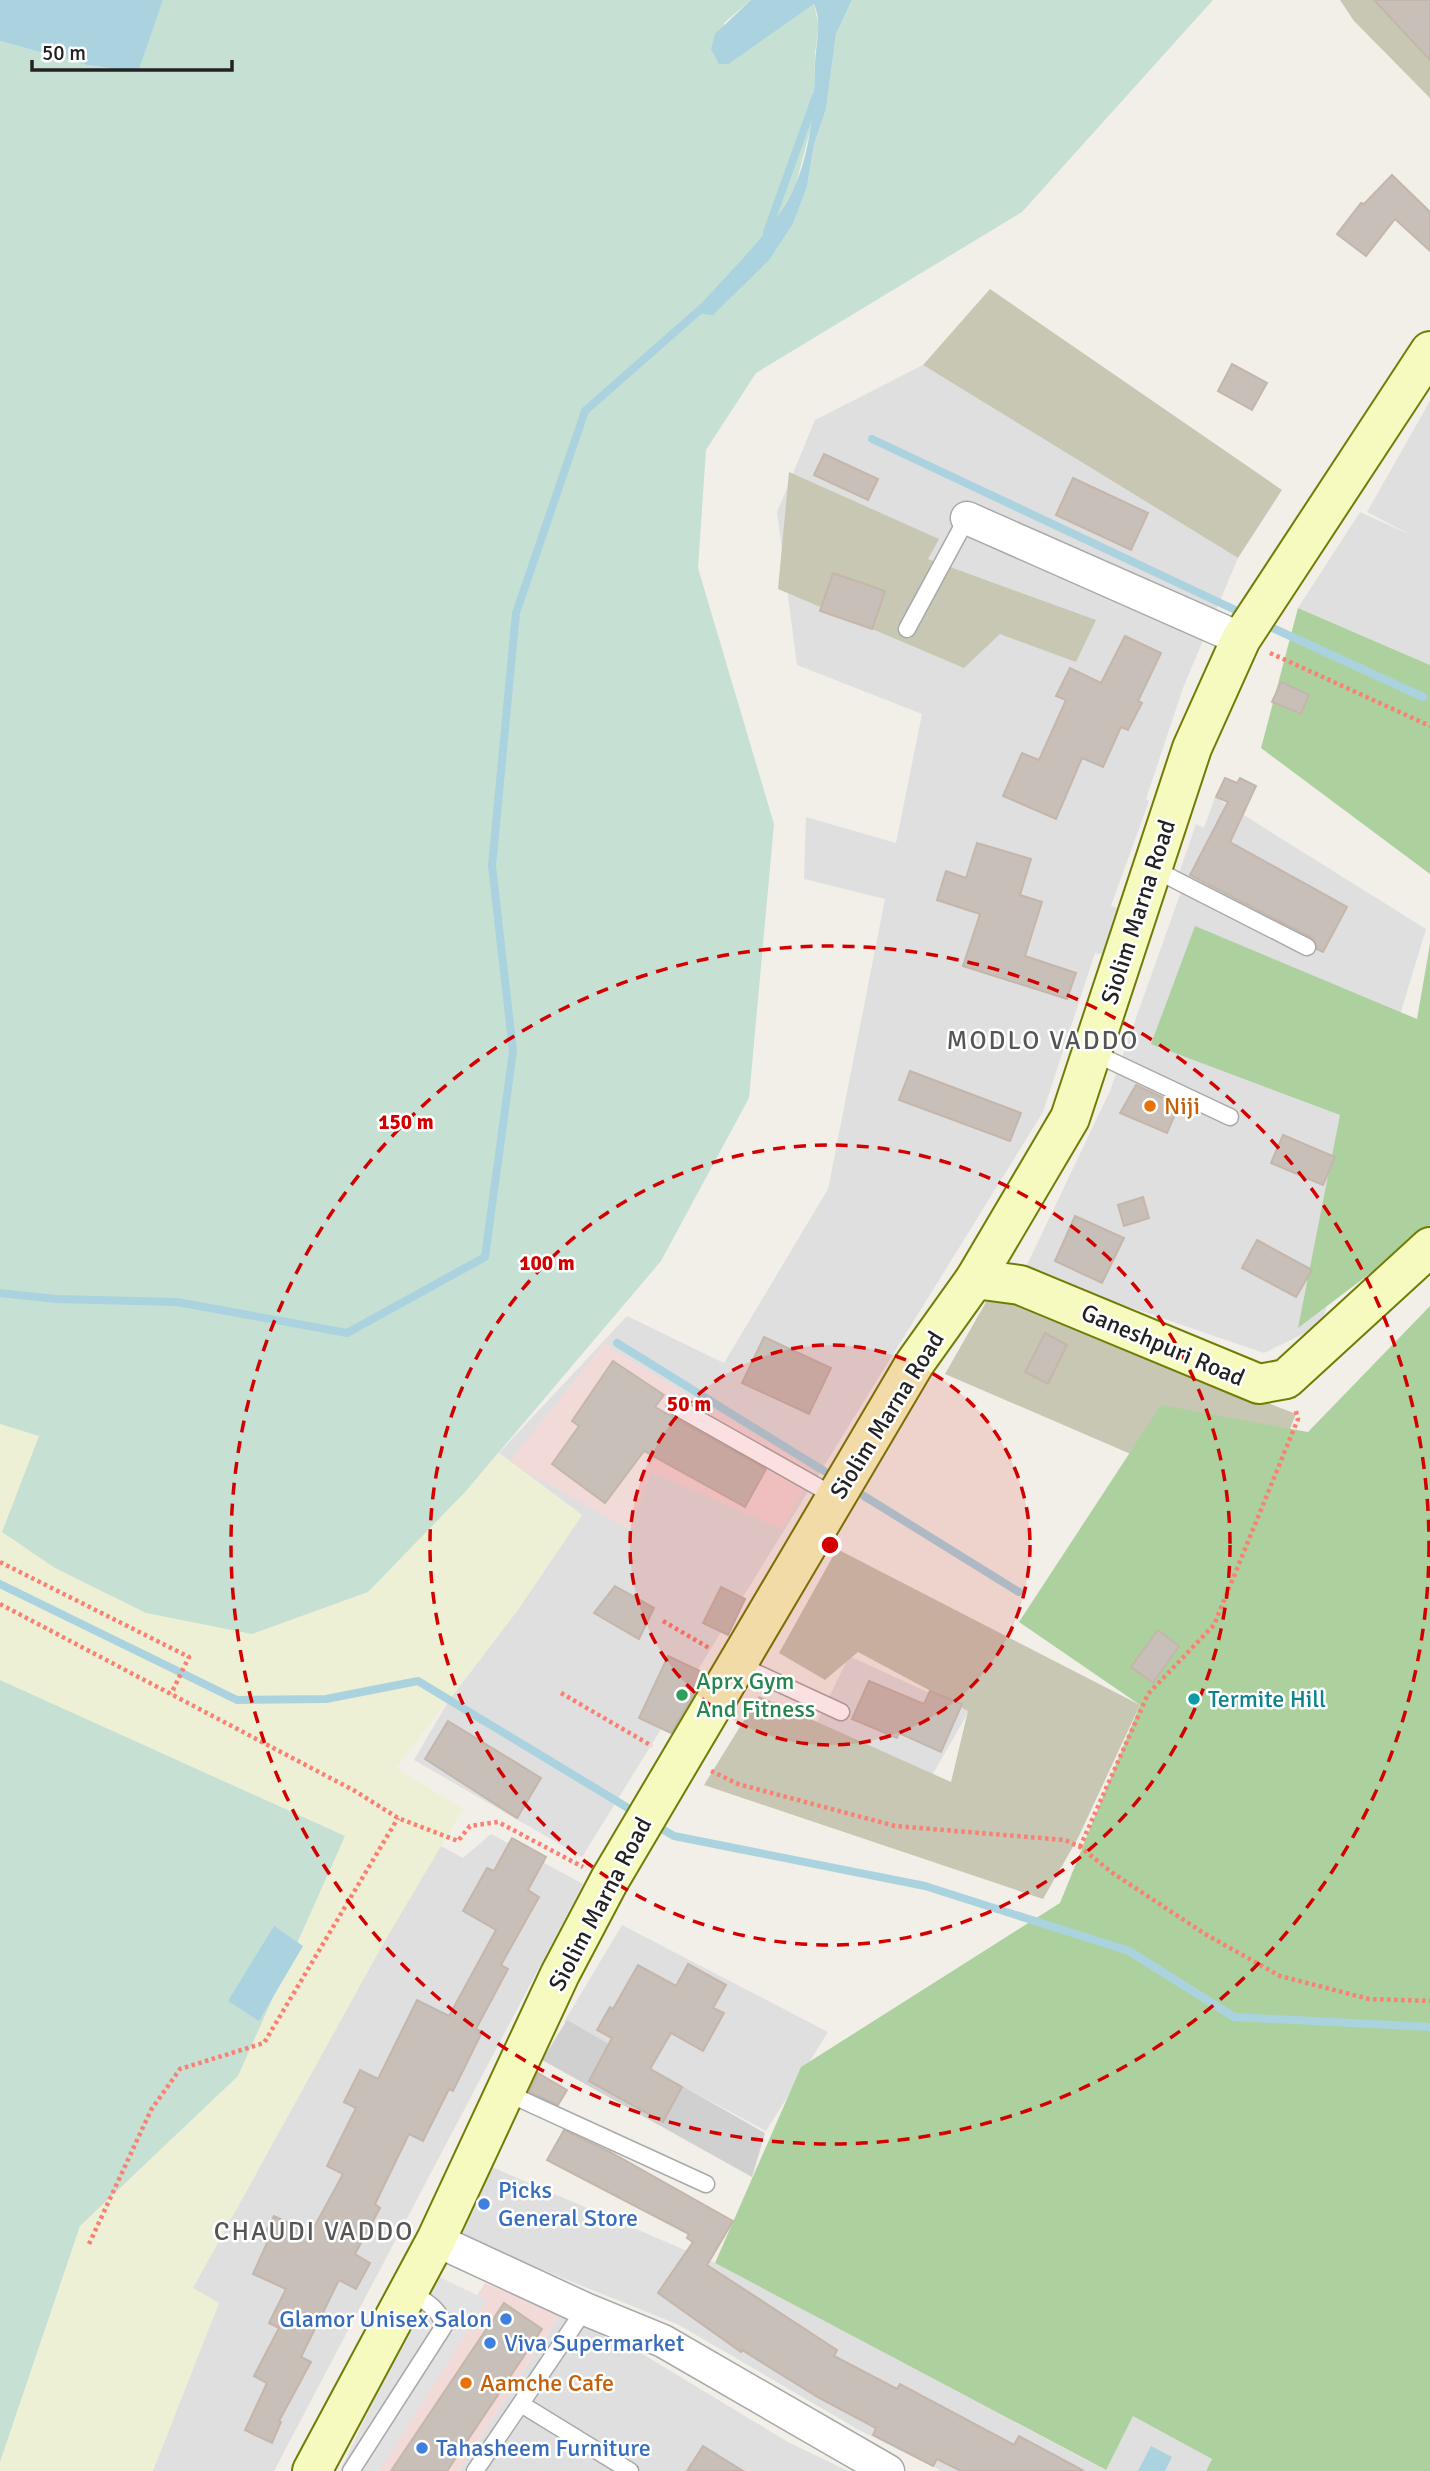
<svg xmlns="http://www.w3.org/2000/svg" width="1430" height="2471" viewBox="0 0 1430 2471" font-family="Signika,sans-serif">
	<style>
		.residential { fill: #e0dfdf }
		.commercial { fill: #f2dad9 }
		.religious { fill: #d0d0d0 }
		.construction { fill: #c7c7b4 }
		.farmland { fill: #eef0d5 }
		.forest { fill: #add19e }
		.wetland { fill: #c6e0d4 }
		.parking { fill: #e2e2e2 }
		.water { fill: #aad3df }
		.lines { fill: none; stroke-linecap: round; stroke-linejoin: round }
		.stream { stroke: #aad3df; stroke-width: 8 }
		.building { fill: #c7bfb8; stroke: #c4b6ab; stroke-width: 2 }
		.lane-casing { stroke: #a9a9a9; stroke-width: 19 }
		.street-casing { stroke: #a9a9a9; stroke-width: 35 }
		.secondary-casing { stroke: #707d05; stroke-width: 42 }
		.path { stroke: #fa8072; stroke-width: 4.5; stroke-dasharray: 3.5 3.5; stroke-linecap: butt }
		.lane { stroke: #fff; stroke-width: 16 }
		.street { stroke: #fff; stroke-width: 32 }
		.secondary { stroke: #f7fabf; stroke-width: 38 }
		.ring { fill: none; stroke: #d40000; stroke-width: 3.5; stroke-dasharray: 12 9 }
		.food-dot { fill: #e8710a; stroke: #fff; stroke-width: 2.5 }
		.leisure-dot { fill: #2e9e5b; stroke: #fff; stroke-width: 2.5 }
		.culture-dot { fill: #0f9aa8; stroke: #fff; stroke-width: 2.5 }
		.shop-dot { fill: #3f7fe0; stroke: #fff; stroke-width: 2.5 }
		.labels { text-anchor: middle; stroke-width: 5; stroke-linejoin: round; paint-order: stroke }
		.street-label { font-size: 24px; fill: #222; stroke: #fff }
		.food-label { font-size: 24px; fill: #c56008; stroke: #fff; text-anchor: start }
		.leisure-label { font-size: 24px; fill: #27864d; stroke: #fff; text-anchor: start }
		.culture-label { font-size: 24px; fill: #0d838f; stroke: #fff; text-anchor: start }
		.shop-label { font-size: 24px; fill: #366cbe; stroke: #fff; text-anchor: start }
		.neighbourhood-label { font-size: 26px; letter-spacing: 2px; fill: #555; stroke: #fff }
		.centre { fill: #d40000; stroke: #fff; stroke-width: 3.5 }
		.ring-label { font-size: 21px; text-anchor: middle; font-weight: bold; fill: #d40000; stroke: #fff; stroke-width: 5; stroke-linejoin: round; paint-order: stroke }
	</style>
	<rect width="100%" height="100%" fill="#f2efe9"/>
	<!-- residential -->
	<g class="residential">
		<path d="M 923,365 L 1238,558 L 1183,688 L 1146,799 L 1149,801 L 1111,906 L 1120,909 L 1108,955 L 1095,953 L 1043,1112 L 582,1857 L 414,1760 L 449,1700 L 517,1611 L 582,1515 L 499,1453 L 627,1316 L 724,1363 L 828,1189 L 885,899 L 804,879 L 806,817 L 896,843 L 922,714 L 797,665 L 777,512 L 815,420 Z"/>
		<path d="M 1430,401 L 1430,665 L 1298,608 L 1360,512 L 1413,536 L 1367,512 Z"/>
		<path d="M 1215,797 L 1426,929 L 1380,1081 L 1322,1325 L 1264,1353 L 1024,1271 L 1110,1091 L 1182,889 L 1175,885 L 1196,824 L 1204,828 Z"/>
		<path d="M 849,1656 L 969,1711 L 922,1793 L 816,1724 Z"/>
		<path d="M 417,1833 L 463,1858 L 491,1834 L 583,1884 L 274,2471 L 106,2471 L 165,2276 Z"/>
		<path d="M 622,1925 L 828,2032 L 766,2131 L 564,2022 Z"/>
		<path d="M 492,2167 L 715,2263 L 1105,2470 L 1133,2415 L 1212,2459 L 1206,2471 L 942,2471 L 859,2430 L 679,2325 L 461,2237 Z"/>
		<path d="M 561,2313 L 616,2338 L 788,2442 L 848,2471 L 459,2471 Z"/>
	</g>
	<!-- commercial -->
	<g class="commercial">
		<path d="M 604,1344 L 814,1471 L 782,1529 L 651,1472 L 630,1530 L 509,1462 Z"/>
		<path d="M 485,2283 L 561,2313 L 459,2471 L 364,2471 Z"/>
	</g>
	<!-- religious -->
	<path class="religious" d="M 567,2020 L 765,2133 L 752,2177 L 542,2060 Z"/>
	<!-- construction -->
	<g class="construction">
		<path d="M 1340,0 L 1430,0 L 1430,98 L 1354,21 Z"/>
		<path d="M 990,289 L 1282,490 L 1238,558 L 923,365 Z"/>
		<path d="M 789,472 L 939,539 L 928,559 L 1096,620 L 1076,662 L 1000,634 L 964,668 L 778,589 Z"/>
		<path d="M 990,1295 L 1025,1306 L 1296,1414 L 1258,1509 L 945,1374 Z"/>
		<path d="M 837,1549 L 1140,1705 L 1078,1838 L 1043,1899 L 704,1785 L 759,1696 L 951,1782 L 968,1711 L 858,1652 L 825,1680 L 779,1653 Z"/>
	</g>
	<!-- farmland -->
	<path class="farmland" d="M 0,1424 L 39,1436 L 2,1532 L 55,1568 L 146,1613 L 466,1491 L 499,1453 L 582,1515 L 517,1611 L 396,1768 L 463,1809 L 383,1944 L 193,2288 L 219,2303 L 153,2471 L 0,2471 L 0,2462 L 80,2226 L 238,2076 L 345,1836 L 0,1680 Z"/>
	<!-- forest -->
	<g class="forest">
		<path d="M 1298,608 L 1430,665 L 1430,874 L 1261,748 Z"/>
		<path d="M 1195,926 L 1417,1019 L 1430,944 L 1430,1228 L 1298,1328 L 1340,1115 L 1151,1044 Z"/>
		<path d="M 1430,1306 L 1430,2471 L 1206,2471 L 1212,2459 L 1133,2416 L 1106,2470 L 715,2263 L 801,2067 L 1060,1903 L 1140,1705 L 1019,1622 L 1161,1405 L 1308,1432 Z"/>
	</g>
	<!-- wetland -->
	<g class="wetland">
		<path d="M 163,0 L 751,0 L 724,23 L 729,64 L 814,4 L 819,27 L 815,53 L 814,116 L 795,187 L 781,211 L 770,259 L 793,224 L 807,187 L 814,145 L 826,109 L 836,34 L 852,0 L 1213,0 L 1022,212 L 756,373 L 706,450 L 698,568 L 774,824 L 749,1098 L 661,1261 L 466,1491 L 368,1592 L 252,1634 L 146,1613 L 55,1568 L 2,1532 L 39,1436 L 0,1424 L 0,41 L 87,65 L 137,72 Z"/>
		<path d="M 0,1680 L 345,1836 L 238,2076 L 80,2226 L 0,2462 Z"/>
	</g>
	<!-- parking -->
	<path class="parking" d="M 433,2274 L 487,2300 L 379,2471 L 340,2471 Z"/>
	<!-- water -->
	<g class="water">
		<path d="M 0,0 L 163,0 L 138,72 L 87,65 L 0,41 Z"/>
		<path d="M 751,0 L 852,0 L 836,34 L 826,109 L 814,145 L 807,187 L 793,224 L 770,259 L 713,315 L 693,313 C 723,278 776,229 794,188 C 811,151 814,107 815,67 C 815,45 823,25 814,4 L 729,64 L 719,64 L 711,49 L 715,34 Z"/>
		<path d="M 274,1926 L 303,1946 L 259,2021 L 228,2001 Z"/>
		<path d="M 1151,2446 L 1172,2457 L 1165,2471 L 1138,2471 Z"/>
	</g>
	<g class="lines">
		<!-- stream -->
		<g class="stream">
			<path d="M 767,232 L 816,96"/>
			<path d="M 872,439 L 1246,615"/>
			<path d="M 1264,624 L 1423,697"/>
			<path d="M 0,1293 L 56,1299 L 177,1302 L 347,1333 L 485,1257 L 513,1051 L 492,866 L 516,613 L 585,411 L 703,307"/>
			<path d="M 617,1343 L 824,1471"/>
			<path d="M 864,1496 L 1019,1592"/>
			<path d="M 0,1584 L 237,1700 L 326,1699 L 418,1681 L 638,1814"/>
			<path d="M 655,1825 L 674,1836 L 925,1886 L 1129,1951 L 1234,2017 L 1430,2027"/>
		</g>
	</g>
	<!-- building -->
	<g class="building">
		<path d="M 1374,0 L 1430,0 L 1430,60 Z"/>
		<path d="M 1392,175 L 1430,212 L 1430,251 L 1395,219 L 1366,256 L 1337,234 L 1361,203 L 1364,204 Z"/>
		<path d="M 1232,364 L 1267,383 L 1252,410 L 1218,391 Z"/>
		<path d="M 824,454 L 878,479 L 868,500 L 814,475 Z"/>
		<path d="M 1073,478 L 1148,513 L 1131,550 L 1056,515 Z"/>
		<path d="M 833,573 L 885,591 L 872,629 L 820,611 Z"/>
		<path d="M 1125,636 L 1161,653 L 1138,701 L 1142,703 L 1128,730 L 1121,727 L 1103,767 L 1082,758 L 1056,819 L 1003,796 L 1022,753 L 1039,760 L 1066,700 L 1056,696 L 1070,668 L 1101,683 Z"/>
		<path d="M 1281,682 L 1309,695 L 1301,714 L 1272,702 Z"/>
		<path d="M 1225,778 L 1237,783 L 1240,778 L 1256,786 L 1230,842 L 1347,907 L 1323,952 L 1317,949 L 1312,938 L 1190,875 L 1228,802 L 1216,797 Z"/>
		<path d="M 977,843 L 1031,859 L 1020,895 L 1042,902 L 1025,956 L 1076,973 L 1067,999 L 963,966 L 980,914 L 937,900 L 946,871 L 966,878 Z"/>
		<path d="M 910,1071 L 1021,1113 L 1010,1141 L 899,1100 Z"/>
		<path d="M 1136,1085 L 1179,1105 L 1167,1133 L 1120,1113 Z"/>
		<path d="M 1283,1135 L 1335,1157 L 1323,1185 L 1271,1163 Z"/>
		<path d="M 1143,1197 L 1149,1218 L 1124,1226 L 1118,1205 Z"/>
		<path d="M 1075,1216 L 1124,1238 L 1102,1283 L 1055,1261 Z"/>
		<path d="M 1257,1240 L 1312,1270 L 1296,1297 L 1242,1268 Z"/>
		<path d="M 1045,1333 L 1067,1345 L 1048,1384 L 1025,1372 Z"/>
		<path d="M 764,1337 L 831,1368 L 809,1414 L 742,1383 Z"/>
		<path d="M 613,1361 L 664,1395 L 655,1407 L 766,1469 L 745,1507 L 644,1451 L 605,1503 L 552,1464 L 579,1426 L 572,1421 Z"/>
		<path d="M 615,1586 L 654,1608 L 639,1639 L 594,1613 Z"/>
		<path d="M 721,1587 L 745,1599 L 728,1635 L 703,1623 Z"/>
		<path d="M 1158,1630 L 1179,1646 L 1153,1683 L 1131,1667 Z"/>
		<path d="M 668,1656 L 706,1674 L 671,1733 L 639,1718 Z"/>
		<path d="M 869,1681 L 924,1704 L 930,1691 L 962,1704 L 941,1752 L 899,1733 L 897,1738 L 852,1719 Z"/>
		<path d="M 448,1721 L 541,1778 L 517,1818 L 425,1759 Z"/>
		<path d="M 512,1838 L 546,1857 L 528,1890 L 539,1897 L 501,1965 L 508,1969 L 476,2029 L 482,2032 L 453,2091 L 449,2089 L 423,2141 L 409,2134 L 375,2204 L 380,2208 L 355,2254 L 370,2263 L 356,2289 L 339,2280 L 301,2357 L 311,2362 L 279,2421 L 281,2422 L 272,2443 L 245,2430 L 267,2383 L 254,2376 L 279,2328 L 269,2323 L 286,2289 L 253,2274 L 267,2243 L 261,2240 L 274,2216 L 310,2233 L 312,2231 L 343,2174 L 327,2166 L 356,2108 L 344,2102 L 360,2070 L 378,2079 L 417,2000 L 449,2016 L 496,1930 L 463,1911 L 487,1868 L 494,1871 Z"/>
		<path d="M 688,1964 L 726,1985 L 713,2008 L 724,2013 L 703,2051 L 671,2033 L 650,2069 L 682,2087 L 663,2122 L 589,2081 L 612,2038 L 597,2030 L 610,2007 L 613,2009 L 638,1965 L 676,1986 Z"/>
		<path d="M 538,2073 L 567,2090 L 558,2105 L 529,2092 Z"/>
		<path d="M 564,2130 L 610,2152 L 733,2221 L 707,2265 L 837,2350 L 834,2356 L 897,2389 L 900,2384 L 1014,2445 L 1019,2436 L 1084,2471 L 961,2471 L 937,2459 L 933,2466 L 873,2435 L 876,2428 L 819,2398 L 742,2350 L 741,2352 L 658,2293 L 693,2242 L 687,2238 L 689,2234 L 547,2160 Z"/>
		<path d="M 504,2303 L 542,2329 L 447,2471 L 391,2471 Z"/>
		<path d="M 703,2446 L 743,2471 L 687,2471 Z"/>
	</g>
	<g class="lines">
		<defs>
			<g id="lane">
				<path d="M 907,629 L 967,518"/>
				<path d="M 1152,868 L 1307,947"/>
				<path d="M 1092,1052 L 1230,1117"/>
				<path d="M 675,1406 L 836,1497"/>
				<path d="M 737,1664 L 841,1712"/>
				<path d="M 505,2092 L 706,2184"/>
				<path d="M 521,2404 L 630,2471"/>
				<path d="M 351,2471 L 444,2326 C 439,2307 424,2301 409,2291"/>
				<path d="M 475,2471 L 585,2309"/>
			</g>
			<g id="street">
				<path d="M 967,518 L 1241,639"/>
				<path d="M 436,2240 L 585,2309 L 663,2341 L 888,2471"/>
			</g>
			<g id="secondary">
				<path d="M 975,1279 L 1020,1285 L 1259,1384 L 1286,1379 L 1430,1247"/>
				<path d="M 312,2471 L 436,2240 L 560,1974 L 609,1881 L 915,1363 L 975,1279 L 1070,1118 L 1192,748 L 1241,639 L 1430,351"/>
			</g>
		</defs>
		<!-- lane casing -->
		<use href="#lane" class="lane-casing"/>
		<!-- street casing -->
		<use href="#street" class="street-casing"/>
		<!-- secondary casing -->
		<use href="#secondary" class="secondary-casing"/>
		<!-- path -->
		<g class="path">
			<path d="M 1270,653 L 1430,726"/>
			<path d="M 0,1562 L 189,1657 L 171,1694"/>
			<path d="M 0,1604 L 355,1791 L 398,1818 L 458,1841 L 470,1826 L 498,1822 L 583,1867"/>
			<path d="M 663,1621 L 709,1648"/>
			<path d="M 561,1693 L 652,1746"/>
			<path d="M 711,1771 L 738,1784 L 895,1826 L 1065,1840 L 1080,1847 L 1114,1874 L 1205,1934 L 1280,1976 L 1369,1999 L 1430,2001"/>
			<path d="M 1080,1847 L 1148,1694 L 1214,1625 L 1298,1419 L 1295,1408"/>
			<path d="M 89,2244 L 151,2110 L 180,2069 L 264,2043 L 398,1818"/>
		</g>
		<!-- lane -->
		<use href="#lane" class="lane"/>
		<!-- street -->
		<use href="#street" class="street"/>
		<!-- secondary -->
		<use href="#secondary" class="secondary"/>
	</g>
	<!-- distance rings -->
	<circle cx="830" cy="1545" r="200" fill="#d40000" fill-opacity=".12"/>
	<g class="ring">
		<circle cx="830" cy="1545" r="200"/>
		<circle cx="830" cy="1545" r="400"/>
		<circle cx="830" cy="1545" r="599"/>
	</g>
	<!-- markers -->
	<g class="food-dot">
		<circle cx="1150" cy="1106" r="7"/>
		<circle cx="466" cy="2383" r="7"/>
	</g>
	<circle class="leisure-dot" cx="682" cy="1695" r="7"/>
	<circle class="culture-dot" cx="1194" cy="1699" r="7"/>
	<g class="shop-dot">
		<circle cx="484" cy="2204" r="7"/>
		<circle cx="506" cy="2319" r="7"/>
		<circle cx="490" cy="2343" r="7"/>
		<circle cx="422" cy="2448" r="7"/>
	</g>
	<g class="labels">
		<!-- street labels -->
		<g class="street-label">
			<text transform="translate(1138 912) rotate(-72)" y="8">Siolim Marna Road</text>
			<text transform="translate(1163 1345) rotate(23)" y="8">Ganeshpuri Road</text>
			<text transform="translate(887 1415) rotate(-58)" y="8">Siolim Marna Road</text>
			<text transform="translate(600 1904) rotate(-62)" y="8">Siolim Marna Road</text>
		</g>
		<!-- food labels -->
		<g class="food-label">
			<text x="1164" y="1114">Niji</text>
			<text x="480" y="2391">Aamche Cafe</text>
		</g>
		<!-- leisure labels -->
		<g class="leisure-label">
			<text x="696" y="1689">Aprx Gym<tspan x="696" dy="28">And Fitness</tspan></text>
		</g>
		<!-- culture labels -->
		<g class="culture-label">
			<text x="1208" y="1707">Termite Hill</text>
		</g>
		<!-- shop labels -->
		<g class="shop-label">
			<text x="498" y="2198">Picks<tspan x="498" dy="28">General Store</tspan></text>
			<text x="492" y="2327" text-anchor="end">Glamor Unisex Salon</text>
			<text x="504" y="2351">Viva Supermarket</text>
			<text x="436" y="2456">Tahasheem Furniture</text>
		</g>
		<!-- neighbourhood labels -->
		<g class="neighbourhood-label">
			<text x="1043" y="1049">MODLO VADDO</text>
			<text x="314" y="2240">CHAUDI VADDO</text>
		</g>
	</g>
	<circle cx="830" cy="1545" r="10" class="centre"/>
	<g class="ring-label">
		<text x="406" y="1129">150 m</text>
		<text x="547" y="1270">100 m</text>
		<text x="689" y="1411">50 m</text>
	</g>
	<!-- scale -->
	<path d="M32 60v10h200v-10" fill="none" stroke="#222222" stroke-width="3.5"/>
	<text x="42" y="60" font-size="21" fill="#222222" stroke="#ffffff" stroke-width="5" paint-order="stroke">50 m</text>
</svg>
